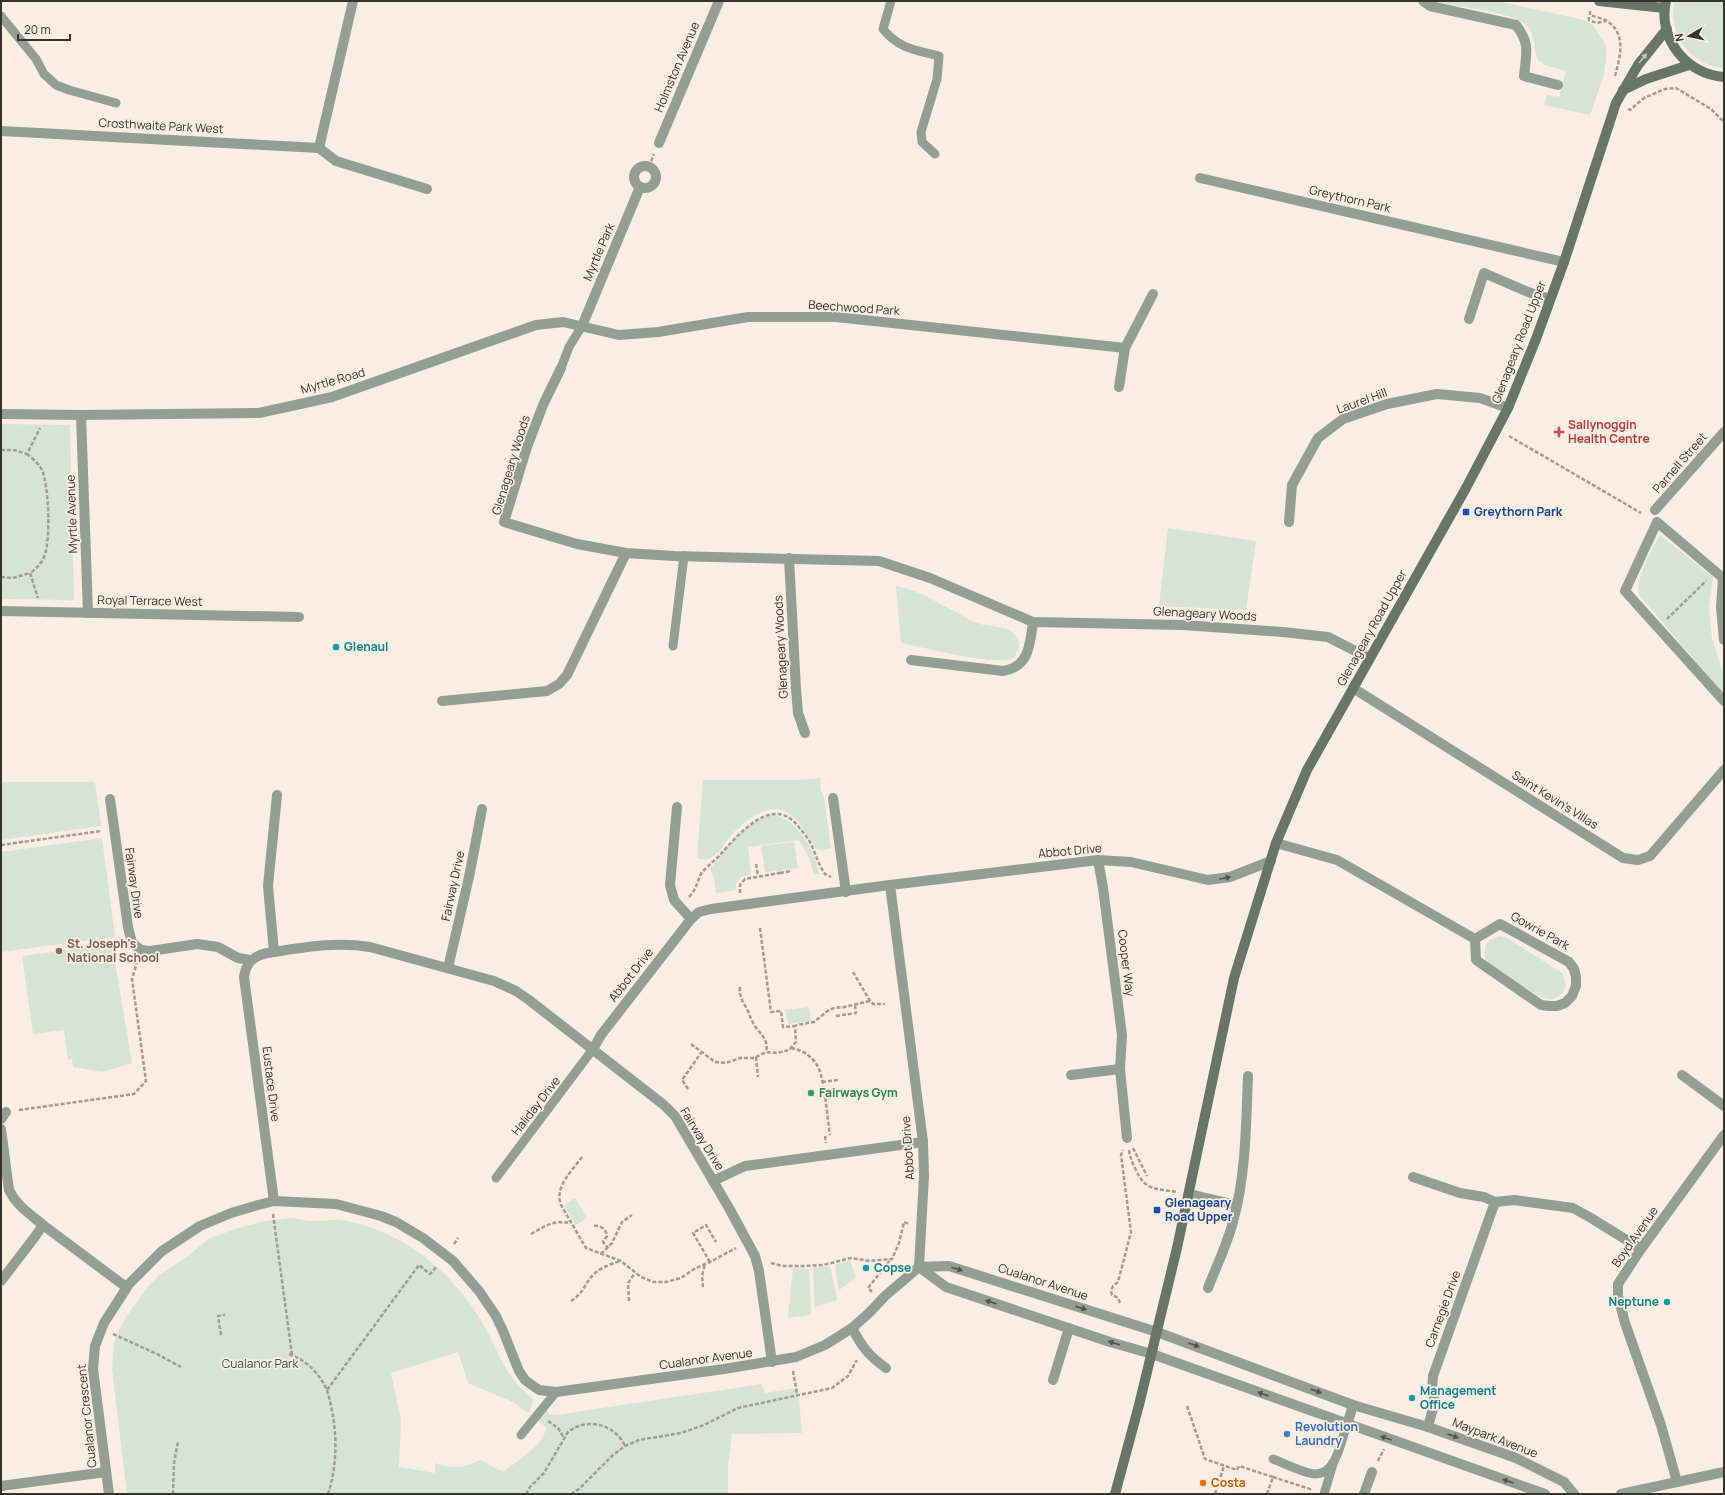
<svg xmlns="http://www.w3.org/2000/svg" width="1725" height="1495" viewBox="0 0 1725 1495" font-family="Manrope,sans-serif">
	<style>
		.green { fill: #d5e4d4 }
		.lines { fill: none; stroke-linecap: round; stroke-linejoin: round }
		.path { stroke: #a49b92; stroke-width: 2.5; stroke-dasharray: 4 2; stroke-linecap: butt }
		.lane { stroke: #939e94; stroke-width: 9 }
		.street { stroke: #939e94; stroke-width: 10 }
		.secondary { stroke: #677668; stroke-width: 10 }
		.oneway { fill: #c7c3b7 }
		.oneway2 { fill: #53524d }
		.health-dot { fill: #e0444e; stroke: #faede1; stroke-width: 1.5 }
		.transit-dot { fill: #1a4fb4; stroke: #faede1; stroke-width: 1.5 }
		.culture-dot { fill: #0f9aa8; stroke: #faede1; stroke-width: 1.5 }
		.education-dot { fill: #8d6e63; stroke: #faede1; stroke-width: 1.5 }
		.leisure-dot { fill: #2e9e5b; stroke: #faede1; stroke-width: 1.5 }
		.shop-dot { fill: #3f7fe0; stroke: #faede1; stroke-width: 1.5 }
		.food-dot { fill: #e8710a; stroke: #faede1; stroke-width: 1.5 }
		.labels { text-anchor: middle; stroke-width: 3.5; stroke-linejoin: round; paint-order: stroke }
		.street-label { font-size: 12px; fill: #37322e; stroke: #faede1 }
		.health-label { font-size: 12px; font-weight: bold; fill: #be3a42; stroke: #faede1; text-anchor: start }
		.transit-label { font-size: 12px; font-weight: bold; fill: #164399; stroke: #faede1; text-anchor: start }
		.culture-label { font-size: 12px; font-weight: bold; fill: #0d838f; stroke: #faede1; text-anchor: start }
		.education-label { font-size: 12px; font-weight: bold; fill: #785e54; stroke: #faede1; text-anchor: start }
		.leisure-label { font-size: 12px; font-weight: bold; fill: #27864d; stroke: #faede1; text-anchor: start }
		.park-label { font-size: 12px; fill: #375c37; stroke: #faede1 }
		.shop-label { font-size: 12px; font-weight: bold; fill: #366cbe; stroke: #faede1; text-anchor: start }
		.food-label { font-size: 12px; font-weight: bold; fill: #c56008; stroke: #faede1; text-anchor: start }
	</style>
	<rect width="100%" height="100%" fill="#faede1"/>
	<!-- green -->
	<g class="green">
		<path d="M 1437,1 L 1497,1 L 1584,20 L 1593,25 L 1606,46 L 1606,60 L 1604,75 L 1590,115 L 1544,105 L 1547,95 L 1559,97 L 1566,71 L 1545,65 L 1538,60 C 1534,51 1535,39 1530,30 C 1519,10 1458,9 1437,1 Z"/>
		<path d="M 1674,1 L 1724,1 L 1724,69 C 1690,64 1668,35 1674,1 Z"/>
		<path d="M 1,424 L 70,425 L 74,600 L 1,599 Z"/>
		<path d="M 1168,528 L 1256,541 L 1246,610 L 1159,606 Z"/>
		<path d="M 1660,535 L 1713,577 L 1709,608 L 1712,639 L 1724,676 L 1724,694 L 1639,595 C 1637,574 1650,554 1660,535 Z"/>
		<path d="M 896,586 C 920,590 939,604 961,615 C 967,618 974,622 980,624 C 991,627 1004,625 1013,633 C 1021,642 1020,649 1014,658 C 988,666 930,648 901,643 Z"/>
		<path d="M 820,778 L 821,790 L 824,797 L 831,848 L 823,850 L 816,849 C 809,837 800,820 788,813 C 769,800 745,821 732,834 C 725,842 721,852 712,857 C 707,860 702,860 697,858 L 703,780 L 802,780 Z"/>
		<path d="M 1,782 L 95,782 L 101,826 L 1,840 Z"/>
		<path d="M 775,815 C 799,821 815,851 819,874 L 814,874 L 808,855 L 799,840 L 748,847 L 751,873 L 739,878 L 736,884 L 736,890 L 716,893 L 714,878 L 710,869 C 725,850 749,817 775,815 Z"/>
		<path d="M 102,838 L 115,937 L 1,952 L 1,852 Z"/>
		<path d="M 794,842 L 798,868 L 765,872 L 761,846 Z"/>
		<path d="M 1501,936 L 1507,938 L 1562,973 C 1565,979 1567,985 1564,991 C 1560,997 1553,1000 1547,999 C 1538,997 1497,970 1488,963 C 1480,950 1486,938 1501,936 Z"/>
		<path d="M 112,944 L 132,1063 L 102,1072 L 73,1067 L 72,1059 L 68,1060 L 64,1030 L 33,1034 L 22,956 Z"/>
		<path d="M 809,1007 L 811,1021 L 788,1024 L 785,1010 Z"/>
		<path d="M 575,1198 L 587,1218 L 576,1225 L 564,1205 Z"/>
		<path d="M 290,1218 C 299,1219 308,1221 317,1221 C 325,1221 333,1219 341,1220 C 400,1229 452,1271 482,1322 C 500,1353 503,1375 533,1399 L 531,1409 L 528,1413 L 515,1403 L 468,1383 L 458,1352 L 391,1373 L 401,1420 L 399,1467 L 435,1473 L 435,1463 C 451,1469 465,1468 480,1460 L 503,1472 C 516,1462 545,1445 546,1427 L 538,1421 L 546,1409 L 549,1414 L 556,1415 L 762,1384 L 764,1393 L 798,1388 L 802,1433 L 732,1434 L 728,1465 L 728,1494 L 127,1494 L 112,1369 L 114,1342 L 124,1320 L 146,1289 L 158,1276 L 188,1256 L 208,1239 L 238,1228 L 266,1221 Z"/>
		<path d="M 850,1260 L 856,1278 L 839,1290 L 835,1265 Z"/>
		<path d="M 830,1266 L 837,1300 L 815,1307 L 813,1268 Z"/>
		<path d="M 793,1268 L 809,1269 L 811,1315 L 788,1318 Z"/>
	</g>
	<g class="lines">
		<!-- path -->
		<g class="path">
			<path d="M 1590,11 L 1590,15 C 1595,17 1602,18 1607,21 C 1627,34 1620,57 1615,76"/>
			<path d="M 1589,17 L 1589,20 L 1597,23 L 1606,21"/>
			<path d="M 1628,109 L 1630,110 L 1644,98 L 1665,89 L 1676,88 L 1711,109 L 1724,122"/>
			<path d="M 649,167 L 654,154"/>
			<path d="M 1509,436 L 1641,513"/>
			<path d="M 1,450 L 14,450 L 27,454 L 40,428"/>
			<path d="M 27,454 C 32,458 39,464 42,470 C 49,486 51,541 44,557 C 41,564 36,569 30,573"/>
			<path d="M 1,577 L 13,578 L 30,573 L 38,598"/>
			<path d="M 1667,619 L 1706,581"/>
			<path d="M 1,845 L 101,831"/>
			<path d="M 756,864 L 758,876"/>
			<path d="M 780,873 L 792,871"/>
			<path d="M 740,893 L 740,885 L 745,879 L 780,873 L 779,870"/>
			<path d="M 689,897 C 697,889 697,881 702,872 C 708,866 714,861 720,855 C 737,836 772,793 798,826 C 803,832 809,839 812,846 C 816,856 819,865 825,874 L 831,877"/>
			<path d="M 760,928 L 771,1012 L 781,1011 L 783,1027 L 795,1026"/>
			<path d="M 853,972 L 870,1001 L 873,1004 L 885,1004"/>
			<path d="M 740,987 C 739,998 744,1003 749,1013 C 750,1017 752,1021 754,1025 C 760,1034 769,1039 766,1052"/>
			<path d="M 836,1016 L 856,1013 L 855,1005"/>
			<path d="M 691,1044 L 715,1062 L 726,1063 L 740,1058 L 754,1058 L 766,1052 L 777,1053 L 789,1050 L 796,1042 L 795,1026 L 797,1025 L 814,1022 L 829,1010 L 834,1008 L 844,1007 L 870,1001"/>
			<path d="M 791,1048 C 801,1050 809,1054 815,1062 C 825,1073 827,1119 830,1135"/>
			<path d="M 756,1057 L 758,1077"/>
			<path d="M 822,1082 L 838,1080"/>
			<path d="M 688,1089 L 682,1080 L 701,1053"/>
			<path d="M 19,1110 L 134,1094 L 146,1081 L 132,979 L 137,962"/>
			<path d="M 825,1136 L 826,1143"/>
			<path d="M 1133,1148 L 1147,1176"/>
			<path d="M 1129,1150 C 1130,1157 1132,1162 1135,1168 C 1145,1191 1154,1188 1176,1192"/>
			<path d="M 582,1157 C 572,1171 554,1187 561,1205 L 586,1248 L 621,1261 L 641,1277 L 653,1282 L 666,1282 L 681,1278 L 694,1269 L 710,1262 L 736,1248"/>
			<path d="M 273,1214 L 292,1355"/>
			<path d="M 594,1226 C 600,1225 606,1229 607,1236 L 603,1242 L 608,1248"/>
			<path d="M 531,1234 C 547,1225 553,1220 571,1223"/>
			<path d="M 454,1244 L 458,1238"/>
			<path d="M 601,1254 L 612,1243 L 622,1222 L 632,1215"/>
			<path d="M 710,1262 L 693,1233 L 706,1225 L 716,1242"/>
			<path d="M 771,1263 L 782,1266 L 804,1266 L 823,1265 L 851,1258 L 870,1261 L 892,1259 L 899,1243 L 904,1222 L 909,1224"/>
			<path d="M 703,1287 L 702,1276 L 705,1264"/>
			<path d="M 872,1292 L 868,1288 L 891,1259"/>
			<path d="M 571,1301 C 584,1293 584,1284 594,1274 C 600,1268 611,1264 620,1261"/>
			<path d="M 629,1301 L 628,1283 L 635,1273"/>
			<path d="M 1120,1303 L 1118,1298 L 1112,1295 L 1111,1291 L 1113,1286 L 1118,1282 L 1131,1232 L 1121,1155 L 1123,1150"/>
			<path d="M 113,1334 L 159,1355 L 181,1367"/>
			<path d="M 221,1335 L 218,1316 L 225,1315"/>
			<path d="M 289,1354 C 306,1360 319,1373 327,1390 L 419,1265 L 430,1274 L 437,1266"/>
			<path d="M 793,1371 L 797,1394"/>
			<path d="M 327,1390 C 337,1423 339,1460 328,1494"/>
			<path d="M 1187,1406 L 1205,1459 L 1237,1470 L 1239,1466 L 1273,1477 L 1267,1494"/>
			<path d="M 548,1421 L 558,1428 L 564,1438"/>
			<path d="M 1378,1461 L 1384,1449"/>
			<path d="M 1273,1477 L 1313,1490"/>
			<path d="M 173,1494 L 174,1463 L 178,1441"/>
			<path d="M 526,1494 L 530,1487 L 544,1473 L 568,1432 C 587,1417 615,1424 625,1446"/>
			<path d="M 571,1494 L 580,1488 L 613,1455 L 625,1446 L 639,1440 L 681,1433 L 704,1425 L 738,1408 L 832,1388 L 848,1376 L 857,1360"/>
			<path d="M 1215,1494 L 1224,1466"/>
		</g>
		<!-- lane -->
		<g class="lane">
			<path d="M 891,1 L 883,29 C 899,49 916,50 939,56 L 937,79 L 921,132 L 922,142 L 935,154"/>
			<path d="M 1,16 L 36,59 L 44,74 L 56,85 L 69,90 L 116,103"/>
			<path d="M 561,368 L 569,347 L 582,326"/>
			<path d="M 673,646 L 684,556"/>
			<path d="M 496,1178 L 593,1049"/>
			<path d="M 521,1435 L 556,1392"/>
			<path d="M 1273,1459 C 1284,1463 1303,1473 1315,1474 C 1337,1474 1341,1440 1347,1425"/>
			<path d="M 1324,1494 L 1333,1464"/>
		</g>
		<!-- street -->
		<g class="street">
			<path d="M 1423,1 L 1430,6 L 1516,25 C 1531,45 1526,53 1524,76 L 1558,85"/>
			<path d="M 1,131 L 319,148"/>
			<path d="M 659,143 L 719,1"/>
			<path d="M 319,148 L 353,1"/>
			<path d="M 319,148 L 336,161 L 427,189"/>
			<circle cx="645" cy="177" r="11"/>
			<path d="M 1200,178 L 1564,262"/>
			<path d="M 1469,319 L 1484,273 L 1528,292 L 1550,299"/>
			<path d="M 582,326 L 640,187"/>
			<path d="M 561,368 L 543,405 L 527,447 L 504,522 L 577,544 L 626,553 L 674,556 L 879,561 L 930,578 L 1033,622 L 1183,625 L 1283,632 L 1328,637 L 1369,658"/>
			<path d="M 1119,387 L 1125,348 L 1153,294"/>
			<path d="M 1,414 L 81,415 L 259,413 L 332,397 L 536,325 L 563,322 L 619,335 L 658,332 L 748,317 L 836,317 L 1125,348"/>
			<path d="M 81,415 L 88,613"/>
			<path d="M 1655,510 L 1724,432"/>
			<path d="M 1289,522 L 1292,485 L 1318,438 L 1343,419 L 1387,404 L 1437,394 L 1480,398 L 1508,408"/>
			<path d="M 789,558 L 796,689 L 798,713 L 805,733"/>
			<path d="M 1723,578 L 1657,522 L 1625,591 L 1724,701"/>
			<path d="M 1723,578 L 1721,607 L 1724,640"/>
			<path d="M 1,611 L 299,617"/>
			<path d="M 911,660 L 1003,671 C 1029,667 1030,645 1033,622"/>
			<path d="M 1353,688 L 1623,858 L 1638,860 L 1650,856 L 1724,770"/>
			<path d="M 442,701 L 547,691 L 559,684 L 567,675 L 626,553"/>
			<path d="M 833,798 L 846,892"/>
			<path d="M 110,799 L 128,927 L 132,943 L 141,950 L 150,951 L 197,944 L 218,947 L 238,958 L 250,960"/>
			<path d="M 677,807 L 670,885 L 674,900 L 691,919"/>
			<path d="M 1276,843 L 1337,860 L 1475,939"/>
			<path d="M 1098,860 L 1103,888 L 1122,1035 L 1120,1069 L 1127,1138"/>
			<path d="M 1500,924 L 1569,962 L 1574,969 L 1576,977 L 1576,986 L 1572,996 L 1565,1003 L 1557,1006 L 1549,1006 L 1541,1005 L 1476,960 L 1475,939 Z"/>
			<path d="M 274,952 L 268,886 L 277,795"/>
			<path d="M 448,968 L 469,877 L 482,809"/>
			<path d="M 593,1049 L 601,1035 L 691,919 L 699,912 L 711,909 L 890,885"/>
			<path d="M 1071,1075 L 1120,1069"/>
			<path d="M 1682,1075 L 1724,1106"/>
			<path d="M 1,1119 L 6,1112"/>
			<path d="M 1,1129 L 9,1190 C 16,1205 30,1214 43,1225"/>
			<path d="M 1413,1177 L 1460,1193 L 1484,1197 L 1495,1202 L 1514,1200 L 1573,1208 L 1591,1218 L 1641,1249"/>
			<path d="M 713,1181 L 745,1166 L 923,1142"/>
			<path d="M 1189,1194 L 1237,1205"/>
			<path d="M 274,1201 L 244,977 C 246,963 253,956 267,953 C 301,948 335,941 370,947 L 494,981 L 516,991 L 529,1000 L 664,1105 L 675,1116 L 729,1208 L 755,1256 L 759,1271 L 772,1362"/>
			<path d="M 919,1267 L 924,1176 L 923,1142 L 890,885 L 1098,860 L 1131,862 L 1208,880 L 1230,877 L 1271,861"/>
			<path d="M 919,1267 L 946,1287 L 1110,1342 L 1152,1354 L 1545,1494"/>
			<path d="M 1,1281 L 34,1238 L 43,1225 L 126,1287"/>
			<path d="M 1208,1288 C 1216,1267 1227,1245 1233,1222 C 1246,1175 1246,1125 1248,1076"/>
			<path d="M 852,1328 C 862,1347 869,1356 886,1368"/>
			<path d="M 1053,1380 L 1069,1328"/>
			<path d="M 1347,1425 L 1353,1405"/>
			<path d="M 1428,1427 L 1435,1401 L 1432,1390 L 1433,1376 L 1495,1202"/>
			<path d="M 1677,1482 L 1661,1425 L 1625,1323 L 1618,1296 L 1618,1284 L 1641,1249 L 1724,1135"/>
			<path d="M 1,1486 L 106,1472"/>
			<path d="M 109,1494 L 93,1369 L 95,1346 L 104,1323 L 129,1284 L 162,1251 L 200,1226 L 231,1213 L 258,1205 L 274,1201 L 336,1204 L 381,1216 L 396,1222 L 423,1238 L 453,1261 L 479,1291 L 496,1316 L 503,1331 L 519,1371 L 525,1380 L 539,1390 L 556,1392 L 724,1369 L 796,1357 L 825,1345 L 852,1328 L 869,1313 L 885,1296 L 919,1267 L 949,1266 L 1157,1332 L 1353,1405 L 1428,1427 L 1516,1458 L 1564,1482 L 1574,1494"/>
			<path d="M 1364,1494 L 1372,1472"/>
			<path d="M 1621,1494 L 1724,1472"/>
		</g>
		<!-- secondary -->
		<g class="secondary">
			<path d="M 1599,1 L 1664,8"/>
			<path d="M 1666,1 C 1657,38 1687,75 1724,77"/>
			<path d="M 1623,90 L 1646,79 L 1689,65"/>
			<path d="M 1115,1494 L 1139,1405 L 1177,1248 L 1234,978 L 1276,843 L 1307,770 L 1466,488 L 1508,408 L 1536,339 L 1564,262 L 1616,103 L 1638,65 L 1667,29"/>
		</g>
	</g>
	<!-- one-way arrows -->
	<defs><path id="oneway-solid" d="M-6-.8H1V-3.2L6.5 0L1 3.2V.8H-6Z"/></defs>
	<use class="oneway" href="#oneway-solid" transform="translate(1643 58) rotate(-51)"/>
	<g class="oneway2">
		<use href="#oneway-solid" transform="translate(1225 878) rotate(-12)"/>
		<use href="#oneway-solid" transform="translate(957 1269) rotate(18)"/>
		<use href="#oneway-solid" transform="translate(991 1302) rotate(-161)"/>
		<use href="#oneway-solid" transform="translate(1081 1308) rotate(18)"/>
		<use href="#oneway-solid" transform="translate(1114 1343) rotate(-163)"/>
		<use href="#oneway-solid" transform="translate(1194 1345) rotate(20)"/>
		<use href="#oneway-solid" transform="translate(1316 1391) rotate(20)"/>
		<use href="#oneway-solid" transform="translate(1263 1394) rotate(-160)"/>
		<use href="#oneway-solid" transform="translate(1453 1436) rotate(20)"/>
		<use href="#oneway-solid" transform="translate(1386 1438) rotate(-161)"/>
		<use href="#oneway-solid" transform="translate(1508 1481) rotate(-161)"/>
	</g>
	<!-- markers -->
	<path class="health-dot" d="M1557 426h4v4h4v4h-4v4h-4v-4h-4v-4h4z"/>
	<g class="transit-dot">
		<rect x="1462" y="508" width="8" height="8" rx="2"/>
		<rect x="1153" y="1206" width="8" height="8" rx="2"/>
	</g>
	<g class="culture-dot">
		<circle cx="336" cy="647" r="4"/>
		<circle cx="866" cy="1268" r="4"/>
		<circle cx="1667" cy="1302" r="4"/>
		<circle cx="1412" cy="1398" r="4"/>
	</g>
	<circle class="education-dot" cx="59" cy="951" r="4"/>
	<circle class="leisure-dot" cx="811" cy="1093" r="4"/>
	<circle class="shop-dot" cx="1287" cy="1434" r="4"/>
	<circle class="food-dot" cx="1203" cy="1483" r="4"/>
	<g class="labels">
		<!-- street labels -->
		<g class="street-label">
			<text transform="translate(677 67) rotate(-67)" y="4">Holmston Avenue</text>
			<text transform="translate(161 126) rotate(3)" y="4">Crosthwaite Park West</text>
			<text transform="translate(1350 199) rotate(13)" y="4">Greythorn Park</text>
			<text transform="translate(599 252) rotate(-67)" y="4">Myrtle Park</text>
			<text transform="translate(854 308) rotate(4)" y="4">Beechwood Park</text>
			<text transform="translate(1519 342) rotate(-69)" y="4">Glenageary Road Upper</text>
			<text transform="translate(333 381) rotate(-16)" y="4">Myrtle Road</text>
			<text transform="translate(1362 401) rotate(-20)" y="4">Laurel Hill</text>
			<text transform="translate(1680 463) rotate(-49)" y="4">Parnell Street</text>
			<text transform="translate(511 465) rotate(-73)" y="4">Glenageary Woods</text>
			<text transform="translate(72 514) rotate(-92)" y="4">Myrtle Avenue</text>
			<text transform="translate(150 601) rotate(1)" y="4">Royal Terrace West</text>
			<text transform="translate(1205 614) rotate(3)" y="4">Glenageary Woods</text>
			<text transform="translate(1372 628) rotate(-61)" y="4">Glenageary Road Upper</text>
			<text transform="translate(781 647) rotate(-93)" y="4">Glenageary Woods</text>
			<text transform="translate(1555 800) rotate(32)" y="4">Saint Kevin's Villas</text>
			<text transform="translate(1070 851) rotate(-5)" y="4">Abbot Drive</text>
			<text transform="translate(134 883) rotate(82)" y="4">Fairway Drive</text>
			<text transform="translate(453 886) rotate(-78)" y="4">Fairway Drive</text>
			<text transform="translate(1540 931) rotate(29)" y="4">Gowrie Park</text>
			<text transform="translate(1126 963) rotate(83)" y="4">Cooper Way</text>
			<text transform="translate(631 975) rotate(-52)" y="4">Abbot Drive</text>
			<text transform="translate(271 1084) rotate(83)" y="4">Eustace Drive</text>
			<text transform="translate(536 1106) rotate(-52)" y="4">Haliday Drive</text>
			<text transform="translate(702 1139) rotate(58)" y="4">Fairway Drive</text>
			<text transform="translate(908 1148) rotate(-94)" y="4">Abbot Drive</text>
			<text transform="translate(1635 1237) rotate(-55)" y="4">Boyd Avenue</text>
			<text transform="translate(1043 1282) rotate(18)" y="4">Cualanor Avenue</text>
			<text transform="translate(1443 1309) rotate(-70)" y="4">Carnegie Drive</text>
			<text transform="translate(706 1359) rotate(-8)" y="4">Cualanor Avenue</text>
			<text transform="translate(87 1416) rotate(-96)" y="4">Cualanor Crescent</text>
			<text transform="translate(1495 1438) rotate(21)" y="4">Maypark Avenue</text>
		</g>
		<!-- health labels -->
		<g class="health-label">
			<text x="1568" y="429">Sallynoggin<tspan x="1568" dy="14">Health Centre</tspan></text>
		</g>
		<!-- transit labels -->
		<g class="transit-label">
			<text x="1474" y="516">Greythorn Park</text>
			<text x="1165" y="1207">Glenageary<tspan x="1165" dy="14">Road Upper</tspan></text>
		</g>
		<!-- culture labels -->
		<g class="culture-label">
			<text x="344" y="651">Glenaul</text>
			<text x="874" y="1272">Copse</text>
			<text x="1659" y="1306" text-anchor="end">Neptune</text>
			<text x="1420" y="1395">Management<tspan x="1420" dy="14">Office</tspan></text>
		</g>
		<!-- education labels -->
		<g class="education-label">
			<text x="67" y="948">St. Joseph's<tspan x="67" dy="14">National School</tspan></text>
		</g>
		<!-- leisure labels -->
		<g class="leisure-label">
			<text x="819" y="1097">Fairways Gym</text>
		</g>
		<!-- park labels -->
		<g class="park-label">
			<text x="260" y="1368">Cualanor Park</text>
		</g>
		<!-- shop labels -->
		<g class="shop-label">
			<text x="1295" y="1431">Revolution<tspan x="1295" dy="14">Laundry</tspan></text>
		</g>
		<!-- food labels -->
		<g class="food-label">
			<text x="1211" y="1487">Costa</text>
		</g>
	</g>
	<!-- border -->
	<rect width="1725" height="1495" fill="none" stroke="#37322e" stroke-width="4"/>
	<!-- north arrow -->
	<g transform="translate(1689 36) rotate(261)" stroke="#faede1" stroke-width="3" paint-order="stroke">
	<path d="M0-3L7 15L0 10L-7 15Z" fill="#37322e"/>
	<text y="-6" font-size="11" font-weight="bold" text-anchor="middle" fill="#37322e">N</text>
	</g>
	<!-- scale -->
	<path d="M18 34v6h52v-6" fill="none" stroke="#37322e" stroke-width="2"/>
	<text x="24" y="34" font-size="12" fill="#37322e" stroke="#faede1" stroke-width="3" paint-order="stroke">20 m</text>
</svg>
